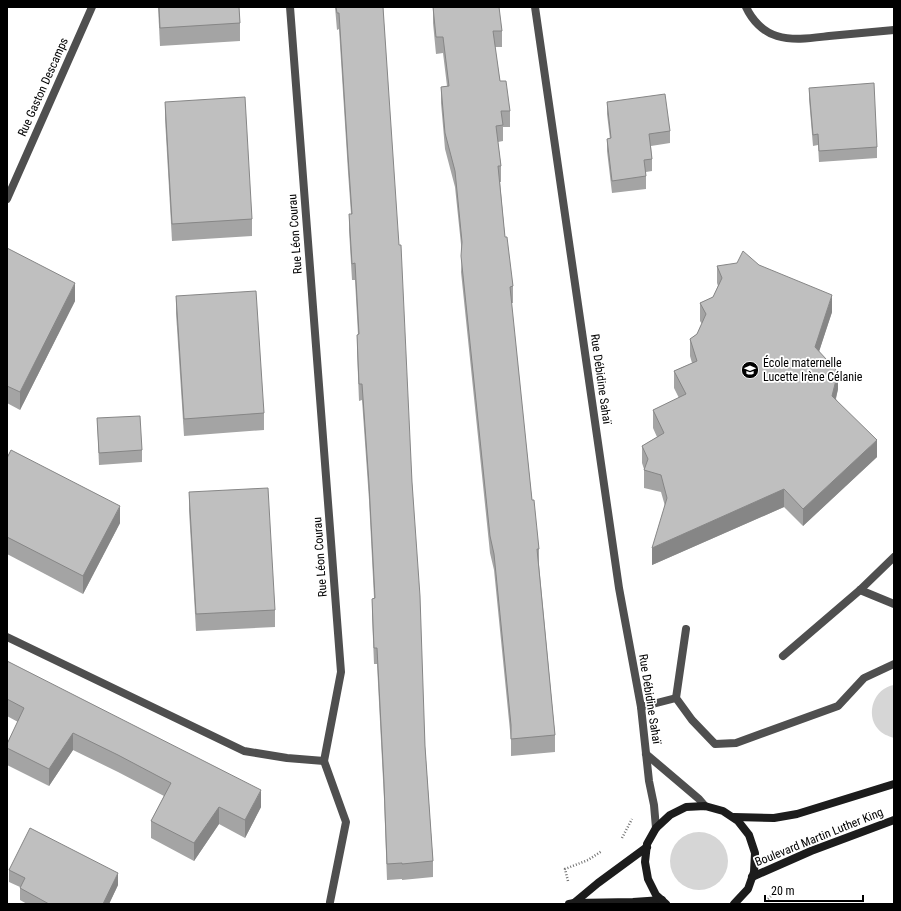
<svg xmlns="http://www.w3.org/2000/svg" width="901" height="911" viewBox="0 0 901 911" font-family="'Roboto Condensed',sans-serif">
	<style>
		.green { fill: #d6d6d6 }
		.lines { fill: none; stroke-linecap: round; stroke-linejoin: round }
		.path { stroke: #717171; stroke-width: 2.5; stroke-dasharray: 1 2; stroke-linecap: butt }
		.lane { stroke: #4f4f4f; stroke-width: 8 }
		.street { stroke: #4f4f4f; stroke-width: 8 }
		.secondary { stroke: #1c1c1c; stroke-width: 8 }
		.wall { fill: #a4a4a4 }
		.shaded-wall { fill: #868686 }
		.building { fill: #bfbfbf; stroke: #868686 }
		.labels { text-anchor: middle; stroke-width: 3.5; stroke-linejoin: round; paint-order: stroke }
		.street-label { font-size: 12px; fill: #000; stroke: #fff }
		.poi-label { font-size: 12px; fill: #000; stroke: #fff; text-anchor: start }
	</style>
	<rect width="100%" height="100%" fill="#fff"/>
	<!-- green -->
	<g class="green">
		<path d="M 894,685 L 894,738 C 888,736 882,734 878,729 C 865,714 874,688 894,685 Z"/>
		<circle cx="699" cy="861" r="29"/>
	</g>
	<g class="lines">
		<!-- path -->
		<g class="path">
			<path d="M 622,838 L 632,819"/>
			<path d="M 568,881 L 565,869 L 588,860 L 602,851"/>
			<path d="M 768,899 L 776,891"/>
		</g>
		<!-- lane -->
		<g class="lane">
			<path d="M 860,590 L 894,604"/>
			<path d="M 686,629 L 676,698 L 692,720 L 715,744 L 736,743 L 838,706 L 864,678 L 894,664"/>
			<path d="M 783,656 L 860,590 L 894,557"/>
			<path d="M 641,707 L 676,698"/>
			<path d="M 324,761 L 346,822 L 330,902"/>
		</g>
		<!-- street -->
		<g class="street">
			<path d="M 535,7 L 619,588 L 641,707 L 649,781 L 654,805 L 656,828"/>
			<path d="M 746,7 C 752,20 763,32 777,36 C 794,41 812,38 829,36 C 851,34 872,32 894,30"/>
			<path d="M 7,199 L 92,7"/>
			<path d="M 7,637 L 244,751 L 287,758 L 324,761 L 341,672 L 290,7"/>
			<path d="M 646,754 L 699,799 L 705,806"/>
		</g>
		<!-- secondary -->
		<g class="secondary">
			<path d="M 734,817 L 774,818 L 797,814 L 894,784"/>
			<path d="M 752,877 L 811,851 L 894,820"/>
			<path d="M 574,903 L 598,883 L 647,847"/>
			<path d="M 569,904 L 574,903 L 633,902 L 662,900"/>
			<path d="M 666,904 L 656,895 L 648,879 L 645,862 L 647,844 L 656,828 L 670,815 L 686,807 L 705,806 L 723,811 L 738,821 L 749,835 L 755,853 L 754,872 L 748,889 L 734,904"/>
		</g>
	</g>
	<!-- wall -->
	<g class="wall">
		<path d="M 158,7 L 239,7 L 240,23 L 240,41 L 160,46 Z"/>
		<path d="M 335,7 L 383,7 L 412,482 L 425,746 L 433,861 L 433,877 L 402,880 L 402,879 L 387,880 L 384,799 L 377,664 L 374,664 L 372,615 L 372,599 L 374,598 L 369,500 L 362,400 L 359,401 L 357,351 L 357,335 L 358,335 L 355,280 L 352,280 L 349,230 L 349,214 L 351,214 L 348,172 L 339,29 L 337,30 Z"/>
		<path d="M 433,7 L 502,31 L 502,47 L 495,47 L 500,81 L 510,111 L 510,127 L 503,127 L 503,141 L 498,142 L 501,166 L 501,182 L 500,182 L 505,237 L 513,286 L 513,303 L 511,303 L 532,500 L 539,549 L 539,565 L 555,735 L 555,752 L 511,756 L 511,741 L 494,570 L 490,553 L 461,272 L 462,254 L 455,187 L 445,149 L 441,103 L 441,87 L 447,86 L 443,53 L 436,54 L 433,23 Z"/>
		<path d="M 809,88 L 877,147 L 877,158 L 819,162 L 818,145 L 813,146 L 809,99 Z"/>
		<path d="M 165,102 L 252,219 L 252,236 L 172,241 L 165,119 Z"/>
		<path d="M 607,102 L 670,131 L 670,143 L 651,146 L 652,159 L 652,171 L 646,172 L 646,189 L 612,193 L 607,151 L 607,139 L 610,139 L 607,114 Z"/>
		<path d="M 7,248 L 75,301 L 20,410 L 7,403 Z"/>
		<path d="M 759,265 L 832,312 L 819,351 L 838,389 L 836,399 L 877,457 L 803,526 L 784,507 L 652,565 L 665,506 L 661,492 L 644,488 L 644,469 L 642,463 L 642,446 L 657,437 L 653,428 L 653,410 L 679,398 L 674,388 L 674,371 L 692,363 L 690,356 L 690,339 L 697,334 L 702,324 L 700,321 L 700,303 L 713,297 L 718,286 L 717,283 L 717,266 Z"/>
		<path d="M 176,296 L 264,413 L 264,430 L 184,436 L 176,313 Z"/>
		<path d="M 97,418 L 142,450 L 142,462 L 99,465 Z"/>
		<path d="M 7,458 L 120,523 L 83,594 L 7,554 Z"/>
		<path d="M 189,492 L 275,610 L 275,627 L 196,631 L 189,510 Z"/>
		<path d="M 7,661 L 261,807 L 245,838 L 219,824 L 194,861 L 151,838 L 151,821 L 164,796 L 118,772 L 73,750 L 49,786 L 7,765 L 7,744 L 18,722 L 7,716 Z"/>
		<path d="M 9,870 L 118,885 L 109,904 L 27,904 L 20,900 L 20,887 L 9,882 Z"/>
	</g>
	<!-- shaded-wall -->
	<g class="shaded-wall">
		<path d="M 75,283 L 75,301 L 20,410 L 20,392 Z"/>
		<path d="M 832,295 L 832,312 L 815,364 L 815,347 Z"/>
		<path d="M 838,372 L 838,389 L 832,413 L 832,396 Z"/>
		<path d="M 877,440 L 877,457 L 803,526 L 803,509 Z"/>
		<path d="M 784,489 L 784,507 L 652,565 L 652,548 Z"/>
		<path d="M 120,506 L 120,523 L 83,594 L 83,576 Z"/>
		<path d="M 73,733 L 73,750 L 49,786 L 49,769 Z"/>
		<path d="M 261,790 L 261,807 L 245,838 L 245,820 Z"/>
		<path d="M 219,807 L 219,824 L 194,861 L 194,843 Z"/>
		<path d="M 118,873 L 118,885 L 109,904 L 103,904 Z"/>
	</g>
	<!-- building -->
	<g class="building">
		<path d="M 159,7 L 239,7 L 240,23 L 160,28 Z"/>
		<path d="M 336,7 L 383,7 L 399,245 L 401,245 L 412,482 L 420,596 L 425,746 L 433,861 L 402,864 L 402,863 L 387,864 L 384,783 L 377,648 L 374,648 L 372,599 L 375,598 L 369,484 L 362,384 L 359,384 L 357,335 L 359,334 L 355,263 L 352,264 L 349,214 L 352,214 L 348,156 L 339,13 L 337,13 Z"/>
		<path d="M 433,7 L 499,7 L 502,31 L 493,31 L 500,81 L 506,81 L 510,111 L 501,111 L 503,125 L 496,126 L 501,166 L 498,166 L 505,237 L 507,237 L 513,286 L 510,287 L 532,500 L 534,500 L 539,549 L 537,549 L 555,735 L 511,739 L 511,725 L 494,554 L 490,536 L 461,256 L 462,242 L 455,171 L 445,133 L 441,87 L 449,86 L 443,37 L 436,37 Z"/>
		<path d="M 874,83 L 877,147 L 819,151 L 818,134 L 813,135 L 809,88 Z"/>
		<path d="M 665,94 L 670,131 L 649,134 L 652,159 L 644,160 L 646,176 L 612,181 L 607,139 L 611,138 L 607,102 Z"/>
		<path d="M 245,97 L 252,219 L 172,224 L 165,102 Z"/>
		<path d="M 7,248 L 75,283 L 20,392 L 7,386 Z"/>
		<path d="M 743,251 L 759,265 L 832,295 L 815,347 L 838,372 L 832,396 L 877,440 L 803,509 L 784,489 L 652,548 L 667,498 L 661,475 L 644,470 L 648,459 L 642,446 L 664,433 L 653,410 L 686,394 L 674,371 L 697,361 L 690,339 L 697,334 L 706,314 L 700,303 L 713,297 L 722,278 L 717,266 L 737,263 Z"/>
		<path d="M 256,291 L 264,413 L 184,419 L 176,296 Z"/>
		<path d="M 140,416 L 142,450 L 99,453 L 97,418 Z"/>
		<path d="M 11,450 L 120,506 L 83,576 L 7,537 L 7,458 Z"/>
		<path d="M 268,488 L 275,610 L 196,614 L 189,492 Z"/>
		<path d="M 7,661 L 261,790 L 245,820 L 219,807 L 194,843 L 151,821 L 171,783 L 118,755 L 73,733 L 49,769 L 7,748 L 7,744 L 24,708 L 7,699 Z"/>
		<path d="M 30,828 L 118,873 L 103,904 L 49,904 L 20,888 L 25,878 L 9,870 Z"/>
	</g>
	<!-- icons -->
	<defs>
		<symbol id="school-disc" viewBox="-11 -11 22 22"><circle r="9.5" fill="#000" stroke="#fff"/><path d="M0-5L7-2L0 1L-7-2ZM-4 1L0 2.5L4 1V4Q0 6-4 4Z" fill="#fff"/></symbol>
	</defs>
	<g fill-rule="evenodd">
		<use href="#school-disc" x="740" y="360" width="20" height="20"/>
	</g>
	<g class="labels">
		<!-- street labels -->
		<g class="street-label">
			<text transform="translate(43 87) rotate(-66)" y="4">Rue Gaston Descamps</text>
			<text transform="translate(295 234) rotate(-94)" y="4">Rue Léon Courau</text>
			<text transform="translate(601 379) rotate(82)" y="4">Rue Débidine Sahaï</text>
			<text transform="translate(320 557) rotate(-94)" y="4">Rue Léon Courau</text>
			<text transform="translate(650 699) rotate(81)" y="4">Rue Débidine Sahaï</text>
			<text transform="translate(819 837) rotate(-22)" y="4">Boulevard Martin Luther King</text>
		</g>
		<!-- poi labels -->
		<g class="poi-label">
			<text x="763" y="367">École maternelle<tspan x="763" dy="14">Lucette Irène Célanie</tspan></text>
		</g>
	</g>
	<!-- border -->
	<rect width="901" height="911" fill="none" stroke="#000000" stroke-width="16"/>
	<!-- scale -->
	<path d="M765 895v6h98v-6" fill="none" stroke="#000000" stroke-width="2"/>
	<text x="771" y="895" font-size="12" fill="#000000" stroke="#ffffff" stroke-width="3" paint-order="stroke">20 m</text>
</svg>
